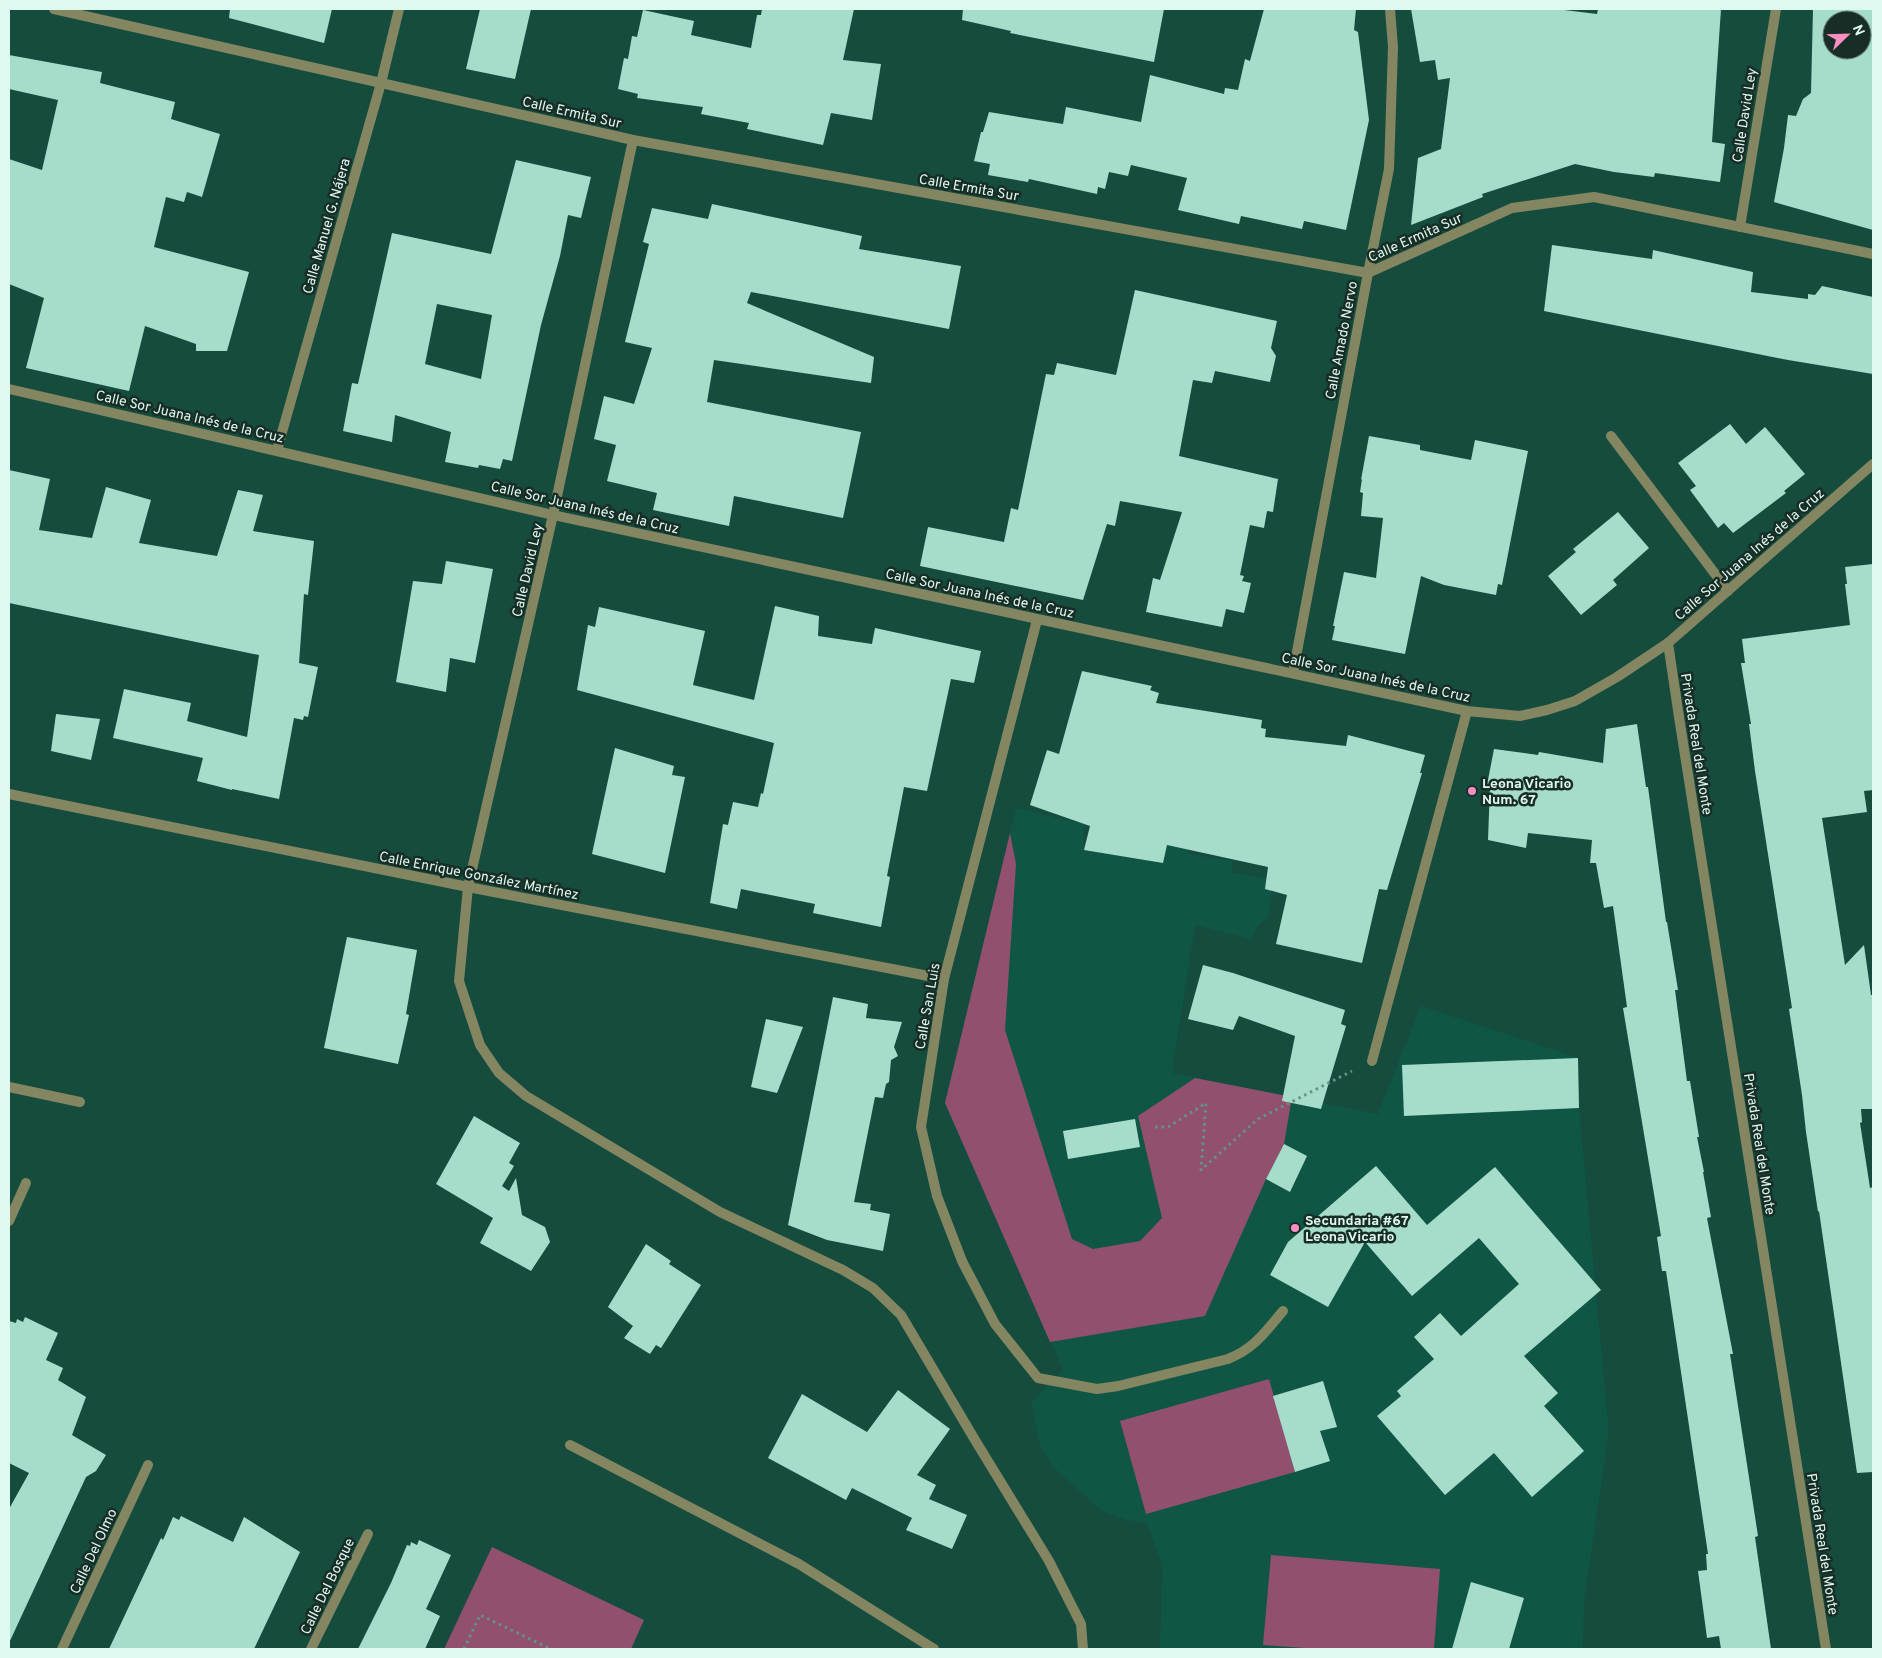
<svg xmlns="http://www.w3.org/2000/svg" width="1882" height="1658" viewBox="0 0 1882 1658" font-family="Overpass,sans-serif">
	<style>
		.built { fill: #105645 }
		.green { fill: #90506e }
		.building { fill: #a6ddca; fill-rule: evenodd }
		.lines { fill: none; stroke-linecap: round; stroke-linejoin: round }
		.path { stroke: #669285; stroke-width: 3; stroke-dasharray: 2.5 4; stroke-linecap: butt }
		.lane { stroke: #838661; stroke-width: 10 }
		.street { stroke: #838661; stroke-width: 10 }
		.poi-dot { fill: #fc8fc1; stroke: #172d26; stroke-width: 2 }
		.labels { text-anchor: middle; stroke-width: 5; stroke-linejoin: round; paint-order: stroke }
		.street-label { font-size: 14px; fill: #defaf0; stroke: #172d26 }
		.poi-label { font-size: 14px; font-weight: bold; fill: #defaf0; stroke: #172d26; text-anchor: start }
	</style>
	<rect width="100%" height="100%" fill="#154c3d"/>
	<!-- built -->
	<path class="built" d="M 1016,808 L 1084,824 L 1083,844 L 1156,857 L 1162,838 L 1187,847 L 1188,854 L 1233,861 L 1232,873 L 1275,880 L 1268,917 L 1258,926 L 1251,939 L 1195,925 L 1172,1073 L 1378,1114 L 1421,1006 L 1578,1058 L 1579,1108 L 1609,1432 L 1584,1601 L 1583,1649 L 1160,1649 L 1162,1565 L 1147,1523 L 1126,1520 L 1103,1512 L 1052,1466 L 1040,1445 L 1031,1403 L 1063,1370 L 945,1103 Z"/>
	<!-- green -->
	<g class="green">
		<path d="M 1010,833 L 1016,864 L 1005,1030 L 1072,1239 L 1093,1249 L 1140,1241 L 1162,1218 L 1138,1116 L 1195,1078 L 1292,1097 L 1284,1144 L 1266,1179 L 1205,1316 L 1050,1342 L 945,1103 Z"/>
		<path d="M 1269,1379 L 1295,1472 L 1146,1514 L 1120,1421 Z"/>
		<path d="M 492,1547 L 644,1620 L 631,1649 L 444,1649 Z"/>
		<path d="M 1271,1555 L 1440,1569 L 1434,1649 L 1318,1649 L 1263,1645 Z"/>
	</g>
	<!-- building -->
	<g class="building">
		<path d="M 230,9 L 332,9 L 324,43 L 229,18 Z"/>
		<path d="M 480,9 L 531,9 L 515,79 L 466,69 Z"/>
		<path d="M 762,9 L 854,9 L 843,60 L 881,64 L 872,120 L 831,113 L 823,145 L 747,129 L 749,123 L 701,114 L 703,107 L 637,98 L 638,94 L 618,89 L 624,58 L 628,59 L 632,36 L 637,37 L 643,10 L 694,21 L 691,35 L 751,48 L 757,15 L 761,15 Z"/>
		<path d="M 963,9 L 1164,9 L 1154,62 L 1010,33 L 1011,31 L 962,20 Z"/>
		<path d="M 1264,9 L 1356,9 L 1354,30 L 1358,32 L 1369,120 L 1346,230 L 1304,221 L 1302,229 L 1241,216 L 1239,224 L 1178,210 L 1187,178 L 1131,165 L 1128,176 L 1109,172 L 1105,189 L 1098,187 L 1097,194 L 1029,179 L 1028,182 L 988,175 L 990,164 L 974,161 L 981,132 L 983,132 L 989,112 L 1063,124 L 1066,107 L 1141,122 L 1150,75 L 1224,94 L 1225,88 L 1238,90 L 1245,59 L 1250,61 Z"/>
		<path d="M 1411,9 L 1556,9 L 1597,14 L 1598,9 L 1721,9 L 1712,142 L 1725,144 L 1720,182 L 1655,173 L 1654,177 L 1614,172 L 1575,164 L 1482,194 L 1483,197 L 1411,225 L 1418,158 L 1441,149 L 1450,78 L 1438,80 L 1435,60 L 1420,62 Z"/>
		<path d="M 1813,9 L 1873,9 L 1873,230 L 1774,202 L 1784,148 L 1788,115 L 1796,116 L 1803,99 L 1811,93 ZM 1832,20 L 1862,20 L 1862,50 L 1832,50 Z"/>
		<path d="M 9,55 L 102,72 L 100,83 L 175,102 L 171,119 L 220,134 L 202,197 L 187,192 L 184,202 L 166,197 L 154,247 L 249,272 L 227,351 L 196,351 L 196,344 L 145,326 L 129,391 L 26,368 L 44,298 L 9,284 L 9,159 L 42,170 L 58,100 L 9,89 Z"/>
		<path d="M 516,160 L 591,177 L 581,218 L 568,215 L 560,256 L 541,325 L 512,461 L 503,459 L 500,469 L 479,465 L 478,468 L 445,462 L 451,432 L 395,415 L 392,442 L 343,431 L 352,383 L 358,384 L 392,233 L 491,254 ZM 437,304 L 492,315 L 481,379 L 425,364 Z"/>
		<path d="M 712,204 L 862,236 L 859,249 L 961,266 L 949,329 L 751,292 L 747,303 L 874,357 L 871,383 L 714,360 L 707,402 L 861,432 L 843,518 L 734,496 L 729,526 L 653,510 L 657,493 L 607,481 L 616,445 L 594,439 L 604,396 L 634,404 L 652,348 L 625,342 L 649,244 L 643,242 L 652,208 L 708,219 Z"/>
		<path d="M 1552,245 L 1652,259 L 1653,250 L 1753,272 L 1751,292 L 1808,299 L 1808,294 L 1815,295 L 1822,286 L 1873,297 L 1873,374 L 1788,360 L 1544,311 Z"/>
		<path d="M 1135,290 L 1277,321 L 1271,348 L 1276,356 L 1270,382 L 1215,371 L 1212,383 L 1193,380 L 1179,456 L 1278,479 L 1273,512 L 1267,511 L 1264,528 L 1250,525 L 1240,575 L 1244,576 L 1242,581 L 1251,583 L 1244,613 L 1226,609 L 1222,627 L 1146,612 L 1153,578 L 1160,580 L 1182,512 L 1120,501 L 1115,526 L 1107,524 L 1083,600 L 920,566 L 928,527 L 1004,542 L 1011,508 L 1018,510 L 1046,374 L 1054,375 L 1057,363 L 1116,375 Z"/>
		<path d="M 1730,424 L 1746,444 L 1765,427 L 1805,474 L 1784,491 L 1786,493 L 1733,533 L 1724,523 L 1718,528 L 1690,490 L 1696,486 L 1678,463 Z"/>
		<path d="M 1369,436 L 1420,445 L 1420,450 L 1471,460 L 1475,440 L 1528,451 L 1502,585 L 1498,584 L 1496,595 L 1444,585 L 1421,576 L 1405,654 L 1332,640 L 1335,626 L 1333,626 L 1344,572 L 1376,578 L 1383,518 L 1361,516 L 1363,493 L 1360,492 L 1362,479 L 1361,480 Z"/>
		<path d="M 9,470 L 50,479 L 39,530 L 92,538 L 106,487 L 151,500 L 139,543 L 217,556 L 238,490 L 263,495 L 253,531 L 314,541 L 308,595 L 304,594 L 299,663 L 318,667 L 308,717 L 304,716 L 303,720 L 294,718 L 279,799 L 232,789 L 232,790 L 197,781 L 203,758 L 113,738 L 124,689 L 191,703 L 187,721 L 247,737 L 259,655 L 9,603 Z"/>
		<path d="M 1618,512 L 1649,548 L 1613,580 L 1617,585 L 1581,615 L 1548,576 L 1576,552 L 1573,549 Z"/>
		<path d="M 446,561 L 493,569 L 475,663 L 450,658 L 446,692 L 396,682 L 413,581 L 442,584 Z"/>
		<path d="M 1873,564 L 1873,790 L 1864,791 L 1867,812 L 1822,818 L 1845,965 L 1864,945 L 1871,995 L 1873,995 L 1873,1109 L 1861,1109 L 1862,1122 L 1860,1123 L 1870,1188 L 1873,1187 L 1873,1472 L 1857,1473 L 1819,1211 L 1818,1212 L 1806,1132 L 1802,1095 L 1789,1009 L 1792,1008 L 1755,771 L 1749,724 L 1751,724 L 1741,663 L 1745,663 L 1742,639 L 1850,625 L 1845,584 L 1847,584 L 1845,567 Z"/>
		<path d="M 775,606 L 819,616 L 818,636 L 872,644 L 875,628 L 981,651 L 974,683 L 951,679 L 927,791 L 904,787 L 887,876 L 890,877 L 881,927 L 813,913 L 815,904 L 741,889 L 737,909 L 710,903 L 723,824 L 728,825 L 733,802 L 758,807 L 761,793 L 763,794 L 774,743 L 577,690 L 588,625 L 595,627 L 599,607 L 705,631 L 693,685 L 754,700 Z"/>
		<path d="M 1082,671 L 1152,686 L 1150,690 L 1159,693 L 1156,703 L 1262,720 L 1261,728 L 1266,729 L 1265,737 L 1346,746 L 1348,735 L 1425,755 L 1420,773 L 1422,773 L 1387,890 L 1379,889 L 1362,963 L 1276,944 L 1287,895 L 1265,889 L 1268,867 L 1167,845 L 1163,863 L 1084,850 L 1090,826 L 1030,805 L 1047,750 L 1059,754 Z"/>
		<path d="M 56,714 L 100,719 L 91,760 L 51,751 Z"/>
		<path d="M 1637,724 L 1646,787 L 1648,787 L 1666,922 L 1667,922 L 1678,990 L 1675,990 L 1687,1081 L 1690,1081 L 1699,1137 L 1697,1137 L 1704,1172 L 1703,1172 L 1711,1217 L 1707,1218 L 1733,1354 L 1730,1354 L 1758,1536 L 1755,1537 L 1771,1649 L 1721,1649 L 1719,1636 L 1707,1638 L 1698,1571 L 1707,1570 L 1706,1554 L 1708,1554 L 1666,1271 L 1662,1271 L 1657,1237 L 1661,1236 L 1623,1008 L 1627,1007 L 1613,906 L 1604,908 L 1596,863 L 1590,863 L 1592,840 L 1528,833 L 1526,848 L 1488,840 L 1490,786 L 1487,785 L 1494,749 L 1538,755 L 1539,752 L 1603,763 L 1606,729 Z"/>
		<path d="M 615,748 L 674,766 L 672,775 L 685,777 L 665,873 L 592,854 Z"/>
		<path d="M 347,937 L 417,950 L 406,1014 L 409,1015 L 398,1064 L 324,1048 Z"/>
		<path d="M 1203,965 L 1233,973 L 1345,1010 L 1341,1024 L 1346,1026 L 1321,1109 L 1282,1101 L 1295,1036 L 1239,1016 L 1233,1030 L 1188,1019 Z"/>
		<path d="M 833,997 L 868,1004 L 866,1018 L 902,1022 L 894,1047 L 898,1056 L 891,1060 L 889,1082 L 886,1084 L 883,1098 L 875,1097 L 854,1202 L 871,1204 L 870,1210 L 890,1214 L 883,1251 L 827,1240 L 788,1225 Z"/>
		<path d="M 766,1019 L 803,1027 L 777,1093 L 751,1087 Z"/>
		<path d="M 1578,1058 L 1579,1108 L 1404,1116 L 1402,1065 Z"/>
		<path d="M 474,1116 L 520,1143 L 509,1163 L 514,1166 L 502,1186 L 509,1191 L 516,1178 L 522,1215 L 545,1227 L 550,1242 L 531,1271 L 480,1243 L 493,1218 L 436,1184 Z"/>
		<path d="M 1135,1119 L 1140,1147 L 1068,1159 L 1063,1131 Z"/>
		<path d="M 1284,1144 L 1307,1156 L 1290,1192 L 1266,1179 Z"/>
		<path d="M 1376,1166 L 1427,1225 L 1495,1167 L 1601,1290 L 1524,1356 L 1558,1393 L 1544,1406 L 1584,1451 L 1532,1497 L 1494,1453 L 1445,1495 L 1377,1416 L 1401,1396 L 1397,1391 L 1434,1359 L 1414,1337 L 1440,1313 L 1461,1336 L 1519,1284 L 1479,1238 L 1412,1296 L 1365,1242 L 1328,1307 L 1270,1275 L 1288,1242 Z"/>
		<path d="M 646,1244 L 671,1261 L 669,1264 L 701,1285 L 661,1348 L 656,1345 L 650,1354 L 624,1338 L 633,1326 L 608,1307 Z"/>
		<path d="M 25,1317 L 58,1333 L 46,1360 L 63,1368 L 58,1380 L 86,1397 L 72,1435 L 106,1455 L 96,1471 L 86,1477 L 9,1643 L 9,1509 L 29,1473 L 9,1463 L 9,1321 L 16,1323 L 17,1319 L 23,1322 Z"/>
		<path d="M 1323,1381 L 1337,1427 L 1320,1431 L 1330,1461 L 1295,1472 L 1273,1396 Z"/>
		<path d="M 898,1390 L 950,1429 L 917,1475 L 936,1485 L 929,1499 L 967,1515 L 952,1549 L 906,1530 L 912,1518 L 852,1488 L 846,1500 L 768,1458 L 802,1394 L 867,1432 Z"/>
		<path d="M 181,1516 L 233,1542 L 244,1517 L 300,1552 L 254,1649 L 109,1649 L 161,1538 L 163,1540 L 173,1517 L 179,1520 Z"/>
		<path d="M 419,1540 L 451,1555 L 426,1609 L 440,1616 L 425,1649 L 358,1649 L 391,1583 L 407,1545 L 410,1546 L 411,1542 L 417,1545 Z"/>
		<path d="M 1471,1582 L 1524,1598 L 1509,1649 L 1452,1649 Z"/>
	</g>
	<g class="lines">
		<!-- path -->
		<g class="path">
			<path d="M 1155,1127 L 1168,1127 L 1206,1103 L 1201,1170 L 1258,1119 L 1352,1071"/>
			<path d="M 464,1649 L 480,1615 L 551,1649"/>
		</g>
		<!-- lane -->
		<g class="lane">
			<path d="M 944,979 L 921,1127 L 937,1196 L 962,1261 L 995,1324 L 1038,1378 L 1097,1389 L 1118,1386 L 1228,1359 C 1255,1348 1265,1332 1283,1311"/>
			<path d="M 9,1087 L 80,1102"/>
		</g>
		<!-- street -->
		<g class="street">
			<path d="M 54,9 L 633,140 L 1368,273 L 1512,208 L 1594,197 L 1873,254"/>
			<path d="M 633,140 L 553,515 L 468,887 L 459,981 L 480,1045 L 499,1073 L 526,1096 L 720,1212 L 843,1270 L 873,1288 L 901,1315 L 975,1440 L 1049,1561 L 1081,1624 L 1083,1649"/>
			<path d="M 1740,227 L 1776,9"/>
			<path d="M 9,389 L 553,515 L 1467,711 L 1520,716 L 1547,710 L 1575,701 L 1617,677 L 1668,643 L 1873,464"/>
			<path d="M 1611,436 L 1728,591"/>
			<path d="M 277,450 L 381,83 L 399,9"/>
			<path d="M 1668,643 L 1679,717 L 1826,1649"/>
			<path d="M 1293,673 L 1368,273 L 1389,169 L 1393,47 L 1390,9"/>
			<path d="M 9,794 L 468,887 L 944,979 L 1037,620"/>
			<path d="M 1372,1061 L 1467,711"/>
			<path d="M 9,1221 L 26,1183"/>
			<path d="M 570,1445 L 799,1564 L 934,1649"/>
			<path d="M 62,1649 L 148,1465"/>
			<path d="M 311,1649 L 368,1534"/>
		</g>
	</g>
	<!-- markers -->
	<g class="poi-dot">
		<circle cx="1472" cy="791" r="5"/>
		<circle cx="1295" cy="1228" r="5"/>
	</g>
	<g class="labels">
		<!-- street labels -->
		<g class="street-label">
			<text transform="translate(572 112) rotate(13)" y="5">Calle Ermita Sur</text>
			<text transform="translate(1744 115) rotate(-81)" y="5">Calle David Ley</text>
			<text transform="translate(969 187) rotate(10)" y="5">Calle Ermita Sur</text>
			<text transform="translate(326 226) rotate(-74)" y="5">Calle Manuel G. Nájera</text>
			<text transform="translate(1415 237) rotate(-24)" y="5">Calle Ermita Sur</text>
			<text transform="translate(1341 340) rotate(-79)" y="5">Calle Amado Nervo</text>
			<text transform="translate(190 416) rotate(13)" y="5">Calle Sor Juana Inés de la Cruz</text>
			<text transform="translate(585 507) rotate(13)" y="5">Calle Sor Juana Inés de la Cruz</text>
			<text transform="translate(1749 554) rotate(-41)" y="5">Calle Sor Juana Inés de la Cruz</text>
			<text transform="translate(527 570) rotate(-77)" y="5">Calle David Ley</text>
			<text transform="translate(980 593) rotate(12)" y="5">Calle Sor Juana Inés de la Cruz</text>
			<text transform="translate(1376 677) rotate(12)" y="5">Calle Sor Juana Inés de la Cruz</text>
			<text transform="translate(1697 744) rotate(81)" y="5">Privada Real del Monte</text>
			<text transform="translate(479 875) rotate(11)" y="5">Calle Enrique González Martínez</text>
			<text transform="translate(927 1006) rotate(-80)" y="5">Calle San Luis</text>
			<text transform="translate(1760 1144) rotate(81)" y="5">Privada Real del Monte</text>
			<text transform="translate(1823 1544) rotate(81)" y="5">Privada Real del Monte</text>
			<text transform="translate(93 1551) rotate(-65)" y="5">Calle Del Olmo</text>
			<text transform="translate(327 1586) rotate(-64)" y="5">Calle Del Bosque</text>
		</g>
		<!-- poi labels -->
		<g class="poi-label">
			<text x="1482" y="788">Leona Vicario<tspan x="1482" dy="16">Num. 67</tspan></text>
			<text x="1305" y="1225">Secundaria #67<tspan x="1305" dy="16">Leona Vicario</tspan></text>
		</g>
	</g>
	<!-- border -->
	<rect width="1882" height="1658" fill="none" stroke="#defaf0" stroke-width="20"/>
	<!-- north arrow -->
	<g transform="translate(1847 35) rotate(67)"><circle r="24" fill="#172d26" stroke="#677f77"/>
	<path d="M0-4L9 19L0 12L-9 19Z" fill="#fc8fc1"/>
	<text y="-8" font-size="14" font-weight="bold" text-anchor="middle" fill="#defaf0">N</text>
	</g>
</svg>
